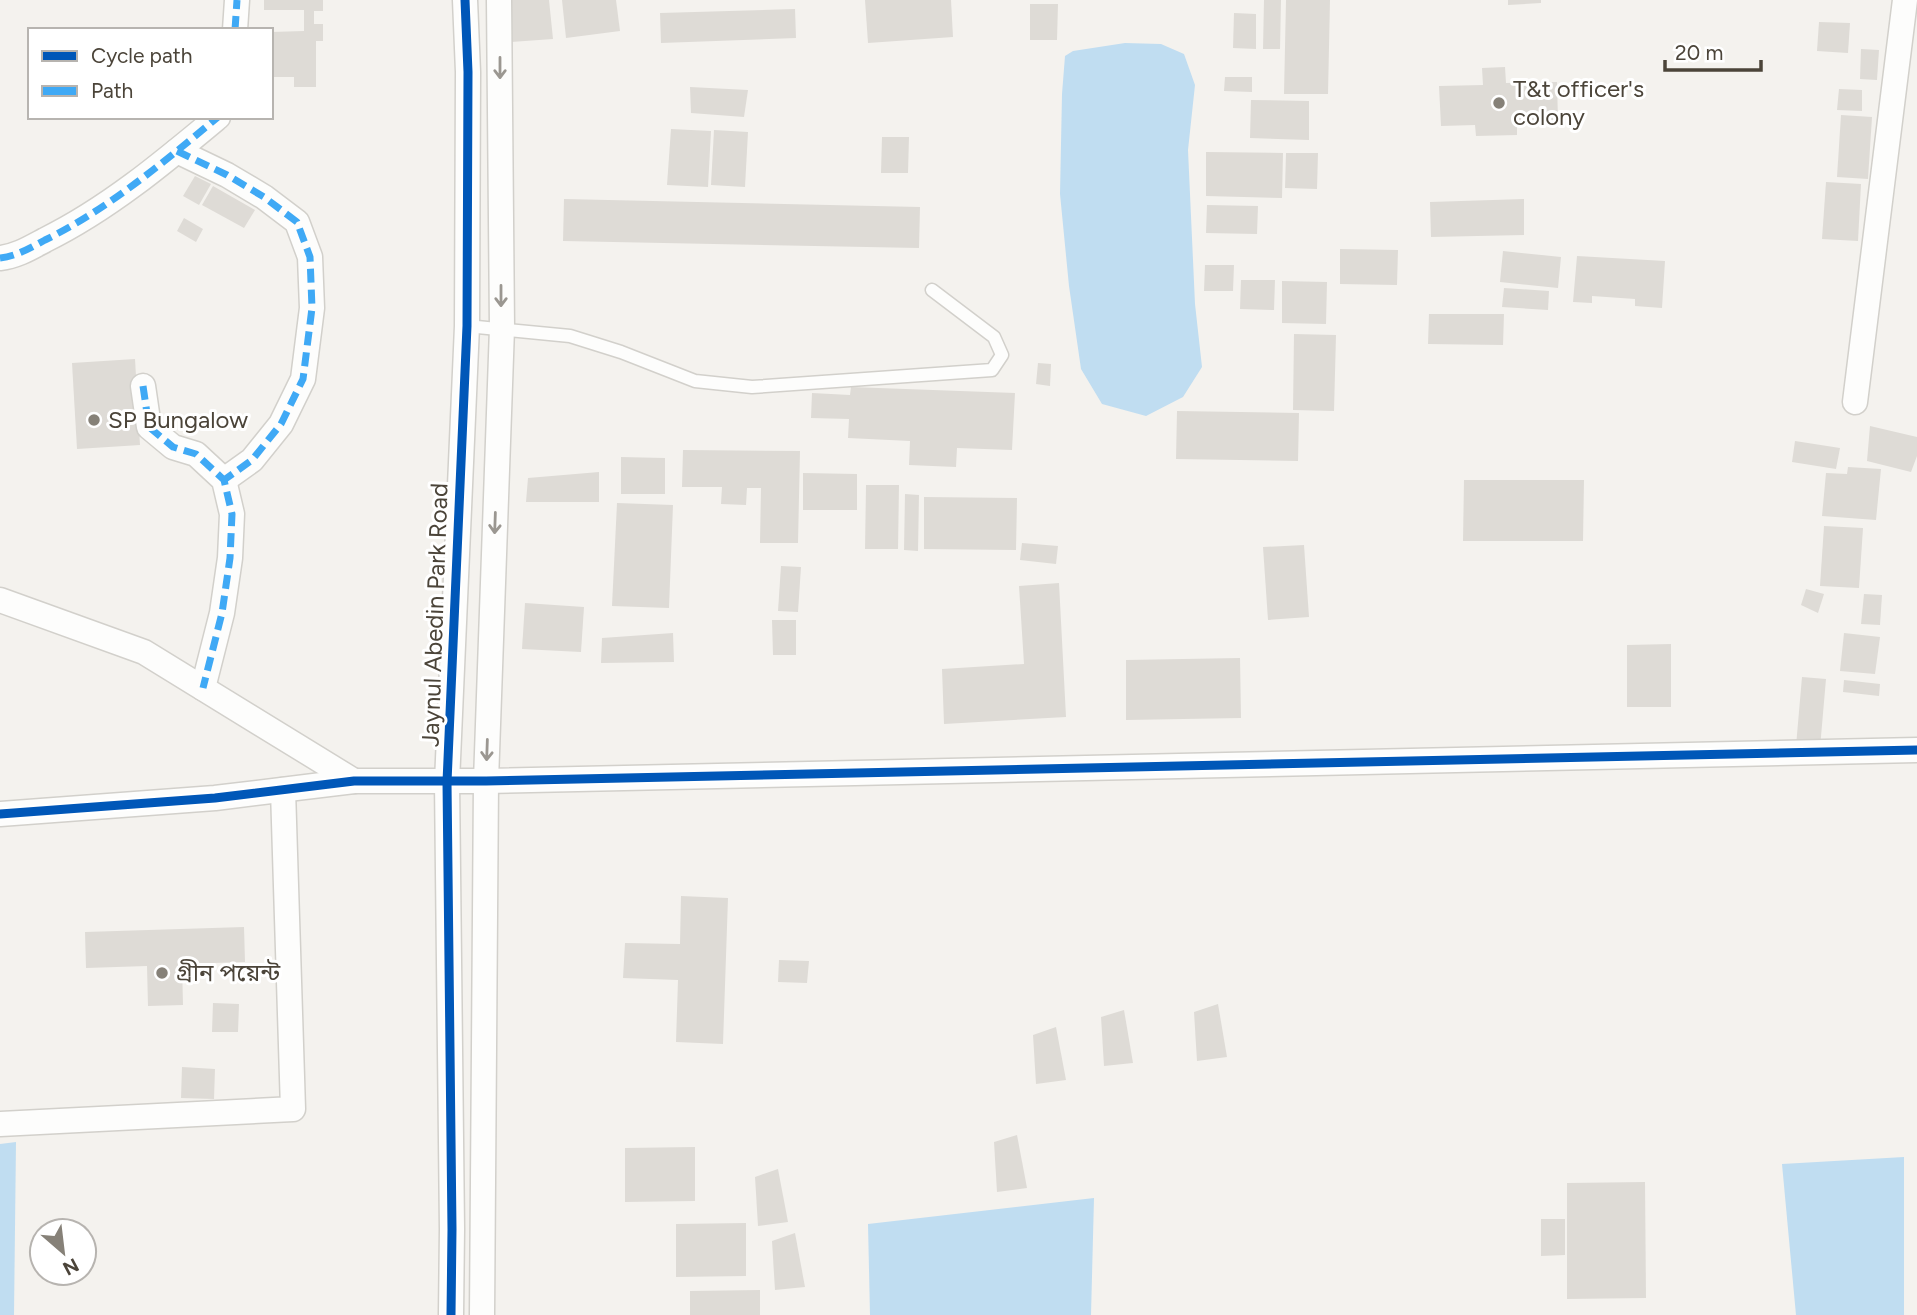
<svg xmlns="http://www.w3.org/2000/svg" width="1917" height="1315" viewBox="0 0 1917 1315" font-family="Figtree,'Noto Sans Bengali',sans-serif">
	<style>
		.water { fill: #c0ddf1 }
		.building { fill: #dedbd6 }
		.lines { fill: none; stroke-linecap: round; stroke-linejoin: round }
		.service-casing { stroke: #d2d0cb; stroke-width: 15 }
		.minor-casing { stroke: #d2d0cb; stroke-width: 27 }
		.service { stroke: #fdfdfc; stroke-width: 12 }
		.minor { stroke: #fdfdfc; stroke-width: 24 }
		.quiet { stroke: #3fa9f5; stroke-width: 7; stroke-dasharray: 14 7; stroke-linecap: butt }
		.cycleway-casing { stroke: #fff; stroke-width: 13 }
		.cycleway { stroke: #0057b8; stroke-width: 9 }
		.oneway { stroke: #9b9791 }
		.poi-dot { fill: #868178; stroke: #fff; stroke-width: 2.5 }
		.labels { text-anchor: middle; stroke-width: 6; stroke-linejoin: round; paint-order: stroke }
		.poi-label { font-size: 24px; fill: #4b4439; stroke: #fff; text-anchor: start }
		.street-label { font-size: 24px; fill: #4b4439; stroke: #fff }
	</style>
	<rect width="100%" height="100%" fill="#f4f2ee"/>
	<!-- water -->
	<g class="water">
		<path d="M 1125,43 L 1161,44 L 1184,54 L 1195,85 L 1188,150 L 1195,304 L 1202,367 L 1183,397 L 1146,416 L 1102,404 L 1081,369 L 1069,286 L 1060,194 L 1062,94 L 1065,56 L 1073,51 Z"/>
		<path d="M 16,1142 L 14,1315 L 0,1315 L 0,1144 Z"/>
		<path d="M 1904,1157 L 1904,1315 L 1796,1315 L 1782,1164 Z"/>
		<path d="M 1094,1198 L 1091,1315 L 870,1315 L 868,1224 Z"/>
	</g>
	<!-- building -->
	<g class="building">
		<path d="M 264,0 L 323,0 L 323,11 L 314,11 L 314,24 L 323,24 L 323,41 L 316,41 L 316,87 L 294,87 L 294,77 L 271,77 L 271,32 L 304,31 L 304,10 L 264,10 Z"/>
		<path d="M 507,0 L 549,0 L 553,39 L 511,42 Z"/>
		<path d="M 562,0 L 616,0 L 620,31 L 566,38 Z"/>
		<path d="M 865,0 L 951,0 L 953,37 L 868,43 Z"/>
		<path d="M 1264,0 L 1281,0 L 1280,49 L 1263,49 Z"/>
		<path d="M 1286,0 L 1330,0 L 1328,94 L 1284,94 Z"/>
		<path d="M 1508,0 L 1541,0 L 1541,3 L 1508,5 Z"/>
		<path d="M 1030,4 L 1058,4 L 1057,40 L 1030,40 Z"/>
		<path d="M 795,9 L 796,38 L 661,43 L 660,13 Z"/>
		<path d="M 1234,13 L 1256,14 L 1256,49 L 1233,48 Z"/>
		<path d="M 1819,22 L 1850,23 L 1848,53 L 1817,51 Z"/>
		<path d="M 1861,49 L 1879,50 L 1877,80 L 1860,79 Z"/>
		<path d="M 1505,67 L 1506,83 L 1557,82 L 1558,121 L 1517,122 L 1517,135 L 1476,136 L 1475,125 L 1441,126 L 1439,86 L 1483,85 L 1482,68 Z"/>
		<path d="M 1225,77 L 1252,77 L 1252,92 L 1224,91 Z"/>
		<path d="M 690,87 L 748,90 L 744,117 L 691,113 Z"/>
		<path d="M 1839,89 L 1862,90 L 1862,111 L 1837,110 Z"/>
		<path d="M 1251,100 L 1309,101 L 1309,140 L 1250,138 Z"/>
		<path d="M 1841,115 L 1872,117 L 1868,179 L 1837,177 Z"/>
		<path d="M 671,129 L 711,131 L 708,187 L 667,185 Z"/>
		<path d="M 714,130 L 748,132 L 745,187 L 711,185 Z"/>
		<path d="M 882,137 L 909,137 L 908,173 L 881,173 Z"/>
		<path d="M 1206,152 L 1283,153 L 1282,198 L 1206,196 Z"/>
		<path d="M 1286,153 L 1318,153 L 1317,189 L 1285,188 Z"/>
		<path d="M 195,176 L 211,184 L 199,205 L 183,196 Z"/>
		<path d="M 1826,182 L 1861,184 L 1858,241 L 1822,239 Z"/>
		<path d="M 213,186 L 255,210 L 244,228 L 202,205 Z"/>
		<path d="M 564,199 L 920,207 L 919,248 L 563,241 Z"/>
		<path d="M 1524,199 L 1524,235 L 1431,237 L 1430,202 Z"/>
		<path d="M 1207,205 L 1258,206 L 1257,234 L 1206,233 Z"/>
		<path d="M 184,218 L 203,229 L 196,242 L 177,231 Z"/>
		<path d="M 1340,249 L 1398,250 L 1397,285 L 1340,284 Z"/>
		<path d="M 1503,251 L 1561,257 L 1558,288 L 1500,282 Z"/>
		<path d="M 1577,256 L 1665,261 L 1662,308 L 1635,306 L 1635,299 L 1592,296 L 1592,303 L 1573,302 Z"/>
		<path d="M 1205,265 L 1234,265 L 1233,291 L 1204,291 Z"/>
		<path d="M 1241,280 L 1275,280 L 1274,310 L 1240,309 Z"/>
		<path d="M 1282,281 L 1327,282 L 1326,324 L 1282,323 Z"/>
		<path d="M 1504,288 L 1549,291 L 1548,310 L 1502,307 Z"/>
		<path d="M 1429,314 L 1504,314 L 1503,345 L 1428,344 Z"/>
		<path d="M 1294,334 L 1336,335 L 1334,411 L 1293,410 Z"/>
		<path d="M 135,359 L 140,445 L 77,449 L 72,363 Z"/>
		<path d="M 1038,363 L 1051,364 L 1050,386 L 1036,384 Z"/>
		<path d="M 851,387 L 1015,393 L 1012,450 L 957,448 L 956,467 L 909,465 L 910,441 L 848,438 L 849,419 L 811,418 L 812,393 L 850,395 Z"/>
		<path d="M 1177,411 L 1299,413 L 1298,461 L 1176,459 Z"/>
		<path d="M 1870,426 L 1917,437 L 1917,456 L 1911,472 L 1867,461 Z"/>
		<path d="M 1795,441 L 1840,448 L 1836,469 L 1792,462 Z"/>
		<path d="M 683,450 L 800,451 L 798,543 L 760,543 L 761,488 L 747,488 L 746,505 L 721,504 L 722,487 L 682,487 Z"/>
		<path d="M 621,457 L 665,458 L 665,494 L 621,494 Z"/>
		<path d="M 1848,467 L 1881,469 L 1876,520 L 1822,516 L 1826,473 L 1847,474 Z"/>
		<path d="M 599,472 L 599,502 L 526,502 L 528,478 Z"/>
		<path d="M 803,473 L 857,474 L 857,510 L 803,510 Z"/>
		<path d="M 1464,480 L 1584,480 L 1583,541 L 1463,541 Z"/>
		<path d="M 866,485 L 899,485 L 898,549 L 865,549 Z"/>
		<path d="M 905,494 L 919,495 L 918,551 L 904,550 Z"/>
		<path d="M 924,497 L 1017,498 L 1016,550 L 924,549 Z"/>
		<path d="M 617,503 L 673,505 L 669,608 L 612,606 Z"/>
		<path d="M 1824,526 L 1863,528 L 1859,588 L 1820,586 Z"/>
		<path d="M 1022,543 L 1058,546 L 1056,564 L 1020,560 Z"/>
		<path d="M 1304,545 L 1309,617 L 1268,620 L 1263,547 Z"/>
		<path d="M 781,566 L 801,567 L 798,612 L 778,611 Z"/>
		<path d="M 1059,583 L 1066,717 L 944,724 L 942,669 L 1024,664 L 1019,586 Z"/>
		<path d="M 1806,589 L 1824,594 L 1818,613 L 1801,605 Z"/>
		<path d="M 1864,594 L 1882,595 L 1880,625 L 1861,624 Z"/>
		<path d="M 525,603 L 584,607 L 581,652 L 522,649 Z"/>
		<path d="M 772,620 L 796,620 L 796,655 L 773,655 Z"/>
		<path d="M 673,633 L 674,662 L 601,663 L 602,638 Z"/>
		<path d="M 1844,633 L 1880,637 L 1875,674 L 1840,671 Z"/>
		<path d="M 1671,644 L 1671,707 L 1627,707 L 1627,645 Z"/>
		<path d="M 1240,658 L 1241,718 L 1126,720 L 1126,660 Z"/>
		<path d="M 1802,677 L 1826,679 L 1820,748 L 1796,746 Z"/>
		<path d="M 1844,680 L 1880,684 L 1879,696 L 1843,692 Z"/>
		<path d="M 681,896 L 728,898 L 723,1044 L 676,1042 L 678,980 L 623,978 L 625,943 L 680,944 Z"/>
		<path d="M 244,927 L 245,962 L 182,964 L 183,1005 L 148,1006 L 147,966 L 86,968 L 85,932 Z"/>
		<path d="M 779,960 L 809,961 L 807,983 L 778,982 Z"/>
		<path d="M 213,1003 L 239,1004 L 238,1032 L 212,1032 Z"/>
		<path d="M 1218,1004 L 1227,1057 L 1197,1061 L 1194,1012 Z"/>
		<path d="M 1124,1010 L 1133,1063 L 1104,1066 L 1101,1017 Z"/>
		<path d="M 1056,1027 L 1066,1080 L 1036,1084 L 1033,1035 Z"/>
		<path d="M 182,1067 L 215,1069 L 214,1099 L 181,1098 Z"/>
		<path d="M 1017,1135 L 1027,1188 L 997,1192 L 994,1142 Z"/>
		<path d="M 695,1147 L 695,1201 L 625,1202 L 625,1148 Z"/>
		<path d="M 778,1169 L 788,1222 L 758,1226 L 755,1177 Z"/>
		<path d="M 1645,1182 L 1646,1298 L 1567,1299 L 1567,1183 Z"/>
		<path d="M 1541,1219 L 1565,1219 L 1565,1255 L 1541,1256 Z"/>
		<path d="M 746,1223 L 746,1276 L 676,1277 L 676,1224 Z"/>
		<path d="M 795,1233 L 805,1287 L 775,1290 L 772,1241 Z"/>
		<path d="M 760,1290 L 760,1315 L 690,1315 L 690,1291 Z"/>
	</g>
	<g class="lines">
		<defs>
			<path id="service" d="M 467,326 L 570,336 L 621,352 L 695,381 L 752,387 L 992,370 L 1002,355 L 994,337 L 932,290"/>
			<g id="minor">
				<path d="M 235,30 L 237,0"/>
				<path d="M 177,151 L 227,175 L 264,197 L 297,222 L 310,257 L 312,308 L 303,379 L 281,424 L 252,460 L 224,480"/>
				<path d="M 0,258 C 17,256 30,248 45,240 C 108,209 164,162 218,117"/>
				<path d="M 143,386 L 149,427 L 173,447 L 196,454 L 224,480 L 232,514 L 230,558 L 222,613 L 203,688"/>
				<path d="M 1855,402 L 1905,0"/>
				<path d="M 0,600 L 144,652 L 354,781"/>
				<path d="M 0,814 L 215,798 L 354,781 L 486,781 L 1917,750"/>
				<path d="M 0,1124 L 293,1109 L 283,790"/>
				<path d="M 451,1315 L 452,1229 L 447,782 L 467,326 L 468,72 L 465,0"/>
				<path d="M 482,1315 L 486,781 L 502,328 L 499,0"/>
			</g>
		</defs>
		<!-- service casing -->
		<use href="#service" class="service-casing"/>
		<!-- minor casing -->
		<use href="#minor" class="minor-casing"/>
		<!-- service -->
		<use href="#service" class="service"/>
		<!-- minor -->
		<use href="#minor" class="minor"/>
		<!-- quiet -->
		<g class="quiet">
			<path d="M 235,30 L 237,0"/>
			<path d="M 177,151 L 227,175 L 264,197 L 297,222 L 310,257 L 312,308 L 303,379 L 281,424 L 252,460 L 224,480"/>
			<path d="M 0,258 C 17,256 30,248 45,240 C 108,209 164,162 218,117"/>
			<path d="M 143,386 L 149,427 L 173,447 L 196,454 L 224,480 L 232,514 L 230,558 L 222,613 L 203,688"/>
		</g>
		<defs>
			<g id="cycleway">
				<path d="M 0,814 L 215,798 L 354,781 L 486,781 L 1917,750"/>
				<path d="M 451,1315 L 452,1229 L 447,782 L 467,326 L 468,72 L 465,0"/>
			</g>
		</defs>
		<!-- cycleway casing -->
		<use href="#cycleway" class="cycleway-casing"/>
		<!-- cycleway -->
		<use href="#cycleway" class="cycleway"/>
	</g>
	<!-- one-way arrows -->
	<defs><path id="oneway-shaft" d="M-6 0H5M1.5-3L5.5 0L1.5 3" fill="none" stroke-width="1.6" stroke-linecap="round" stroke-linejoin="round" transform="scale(1.75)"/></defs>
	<g class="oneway">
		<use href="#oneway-shaft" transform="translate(500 68) rotate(90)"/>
		<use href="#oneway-shaft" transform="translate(501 296) rotate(90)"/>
		<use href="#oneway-shaft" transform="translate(495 523) rotate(92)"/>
		<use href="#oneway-shaft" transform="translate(487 750) rotate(92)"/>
	</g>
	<!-- markers -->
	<g class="poi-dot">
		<circle cx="1499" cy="103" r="7"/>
		<circle cx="94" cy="420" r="7"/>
		<circle cx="162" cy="973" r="7"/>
	</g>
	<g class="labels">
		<!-- poi labels -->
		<g class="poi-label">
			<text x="1513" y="97">T&amp;t officer's<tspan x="1513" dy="28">colony</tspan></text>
			<text x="108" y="428">SP Bungalow</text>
			<text x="176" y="981">গ্রীন পয়েন্ট</text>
		</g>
		<!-- street labels -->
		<g class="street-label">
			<text transform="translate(435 615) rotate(-88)" y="8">Jaynul Abedin Park Road</text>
		</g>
	</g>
	<!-- legend -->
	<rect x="28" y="28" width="245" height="91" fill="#ffffff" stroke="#b7b4b0" stroke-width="2"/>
	<rect x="42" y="51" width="35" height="10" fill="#0057b8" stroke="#b7b4b0" stroke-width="2"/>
	<text x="91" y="63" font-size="21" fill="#4b4439">Cycle path</text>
	<rect x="42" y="86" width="35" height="10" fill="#3fa9f5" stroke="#b7b4b0" stroke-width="2"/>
	<text x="91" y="98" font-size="21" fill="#4b4439">Path</text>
	<!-- north arrow -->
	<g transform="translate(63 1252) rotate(152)"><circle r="33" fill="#ffffff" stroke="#b7b4b0" stroke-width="2"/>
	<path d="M0-5L12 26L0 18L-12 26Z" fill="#868178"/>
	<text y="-10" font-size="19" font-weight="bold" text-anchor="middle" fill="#4b4439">N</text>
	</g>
	<!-- scale -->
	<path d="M1665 60v10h96v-10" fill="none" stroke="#4b4439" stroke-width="3.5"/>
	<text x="1675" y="60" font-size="21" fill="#4b4439" stroke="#ffffff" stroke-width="5" paint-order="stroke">20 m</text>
</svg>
